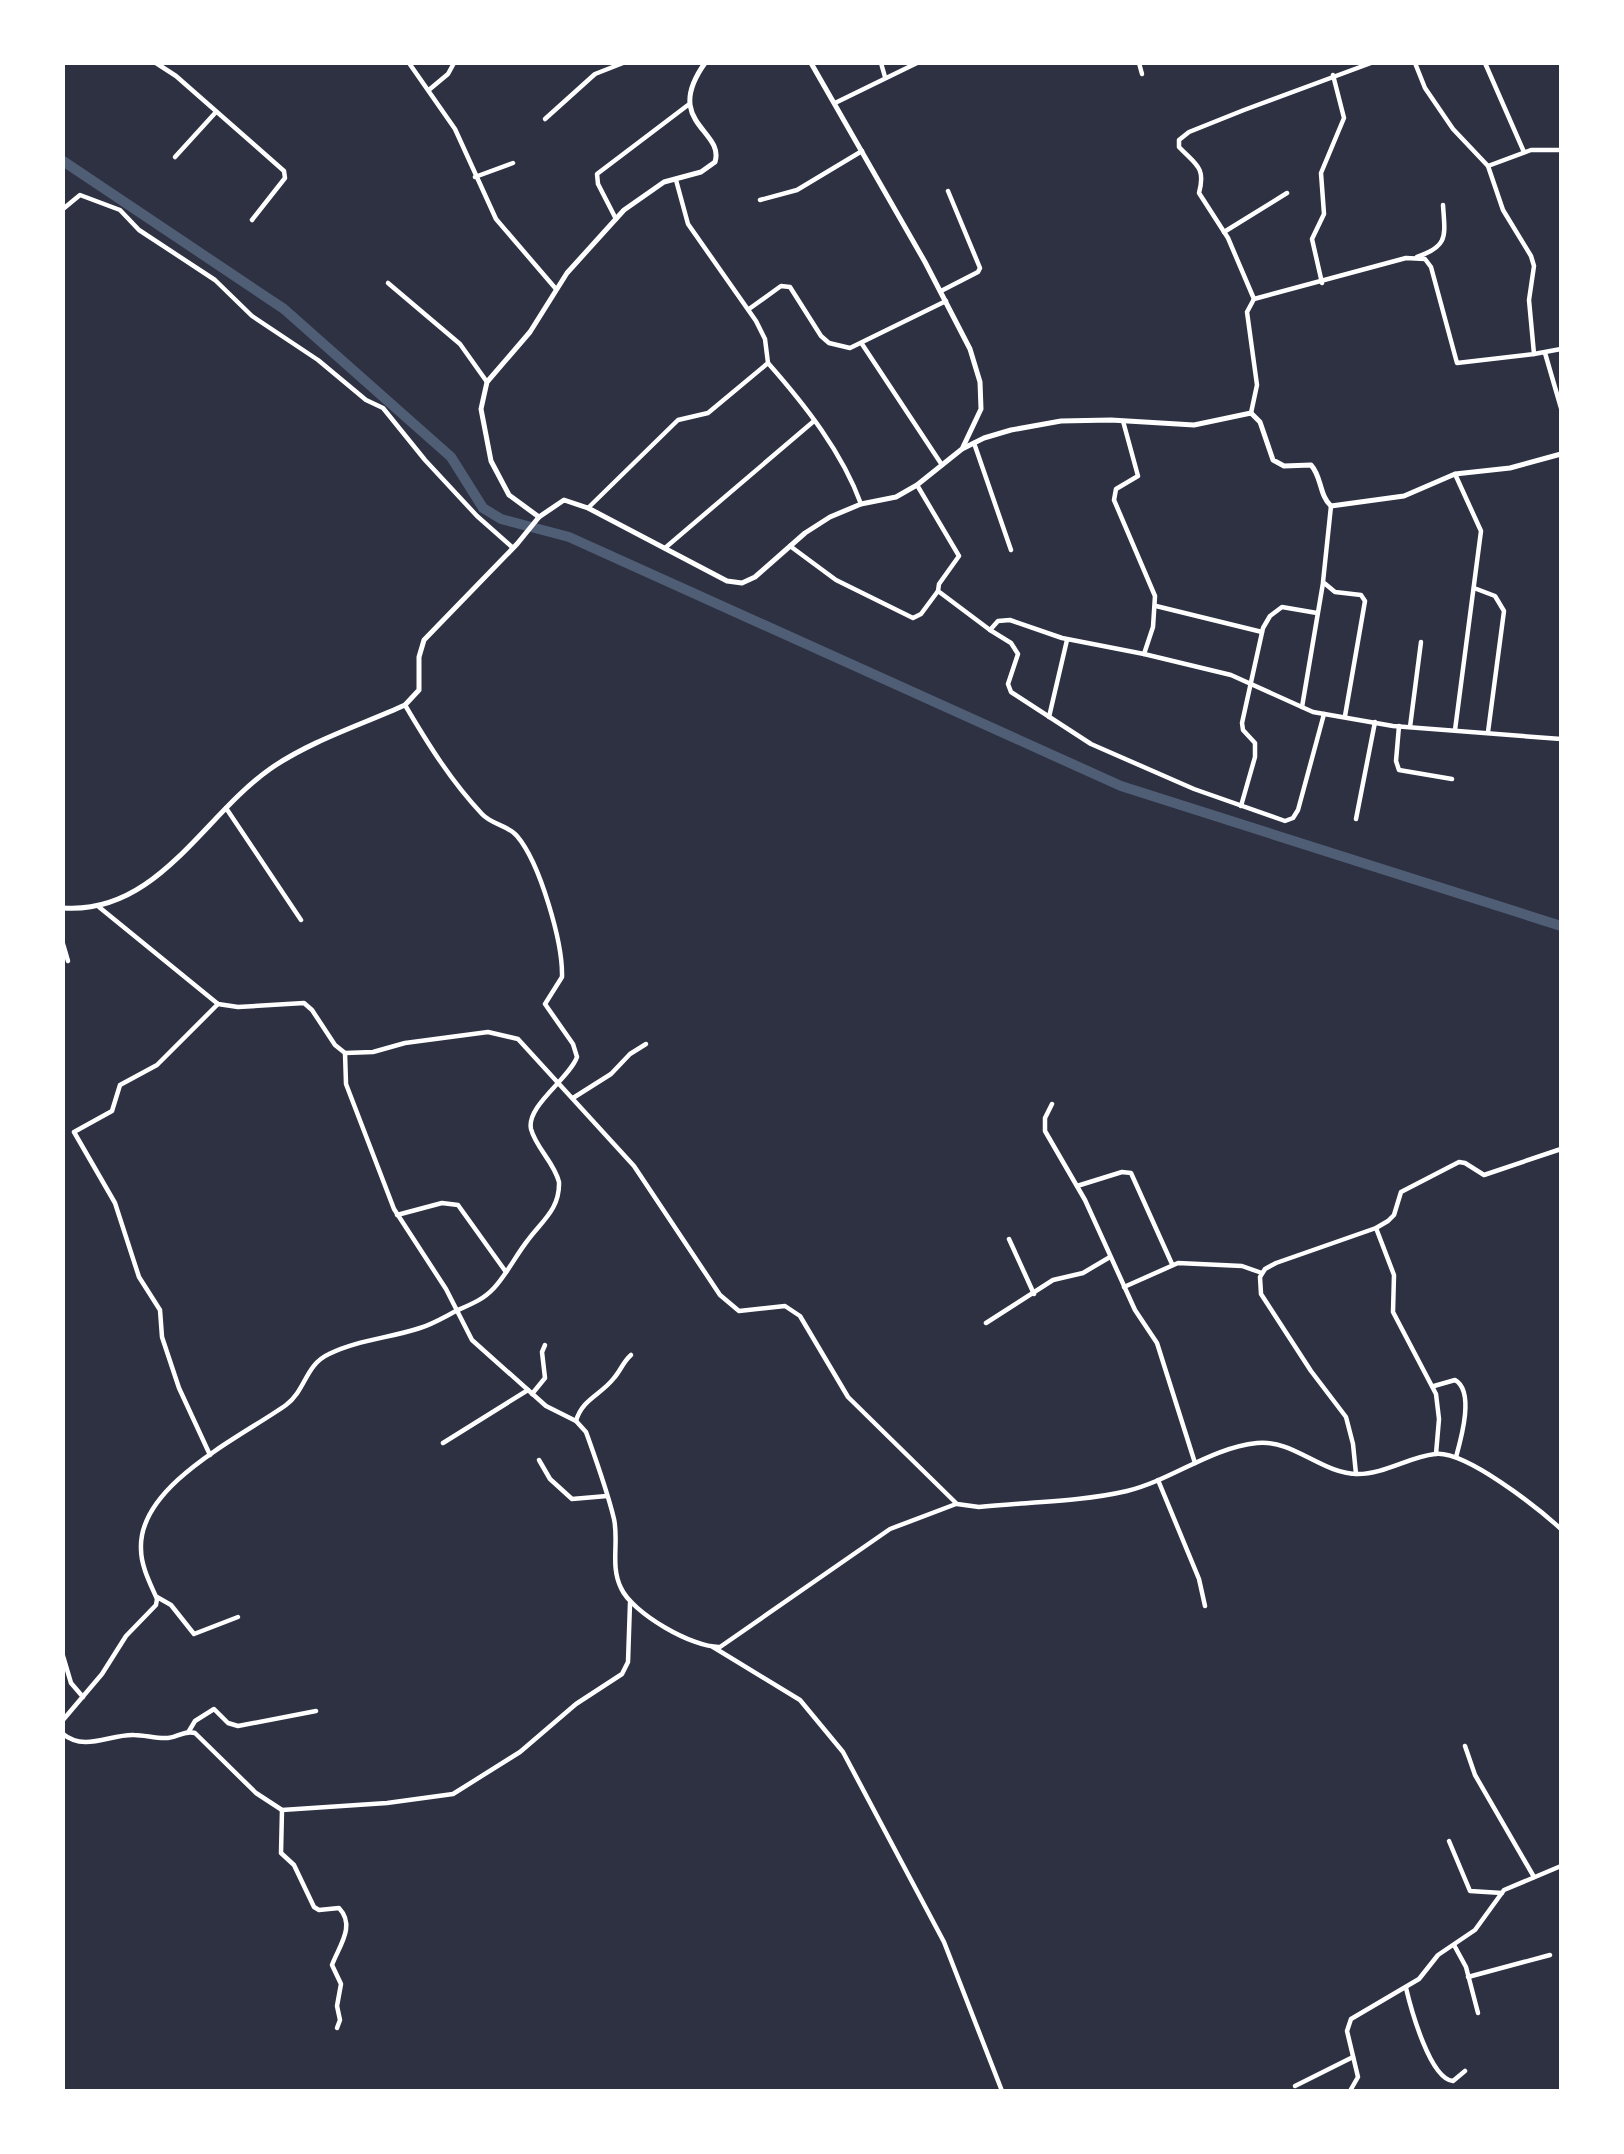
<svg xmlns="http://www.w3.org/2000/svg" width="1624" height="2154" viewBox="0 0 1624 2154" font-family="'Exo 2',sans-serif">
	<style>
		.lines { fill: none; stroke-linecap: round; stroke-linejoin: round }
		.canal { stroke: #4f5d75; stroke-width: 10 }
		.minor { stroke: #fff; stroke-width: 4.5 }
		.tertiary { stroke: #fff; stroke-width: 5 }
	</style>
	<rect width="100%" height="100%" fill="#2d3142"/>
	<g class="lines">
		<!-- canal -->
		<path class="canal" d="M 63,161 L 284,309 L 451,457 L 483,508 L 501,519 L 569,537 L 1121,786 L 1561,926"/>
		<!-- minor -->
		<g class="minor">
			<path d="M 156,63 L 176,76 L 284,171 L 285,178 L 252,220"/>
			<path d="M 409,63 L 455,129 L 496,219 L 556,289"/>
			<path d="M 881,63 L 885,77"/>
			<path d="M 1139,63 L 1142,74"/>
			<path d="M 1485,63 L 1524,152"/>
			<path d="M 430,89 L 448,74 L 454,63"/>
			<path d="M 835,103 L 917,63"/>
			<path d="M 545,119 L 595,74 L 623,63"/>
			<path d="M 175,157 L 216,112"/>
			<path d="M 1488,166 L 1531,150 L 1561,150"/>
			<path d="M 475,177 L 513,163"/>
			<path d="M 760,200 L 797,190 L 862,151"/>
			<path d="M 63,209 L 80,195 L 120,210 L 139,230 L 215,280 L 252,316 L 318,360 L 366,400 L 383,408 L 425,460 L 477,516 L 513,548"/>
			<path d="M 616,219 L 598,184 L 597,174 L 688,105"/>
			<path d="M 1224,232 L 1287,193"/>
			<path d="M 1417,257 C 1449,246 1445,236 1443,205"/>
			<path d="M 388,283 L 460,344 L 487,382"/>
			<path d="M 1322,283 L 1312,239 L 1324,214 L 1321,173 L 1344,118 L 1333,75"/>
			<path d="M 941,291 L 978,272 L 980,268 L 948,191"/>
			<path d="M 1254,299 L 1228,238 L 1199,193 C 1206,167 1196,165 1179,147 L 1179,140 L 1189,132 L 1244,110 L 1371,63"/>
			<path d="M 749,309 L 781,286 L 790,287 L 821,336 L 829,343 L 850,348 L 946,301"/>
			<path d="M 862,344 L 942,465"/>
			<path d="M 1545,353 L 1561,408"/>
			<path d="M 1534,354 L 1561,349"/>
			<path d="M 768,363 C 805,405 842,452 861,504"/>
			<path d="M 1251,413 L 1257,385 L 1247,312 L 1254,299 L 1406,258 L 1425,259 L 1431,267 L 1457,363 L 1534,354 L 1529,300 L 1534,266 L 1531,256 L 1503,210 L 1488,166 L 1453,129 L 1425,88 L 1415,63"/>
			<path d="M 1123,421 L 1138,476 L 1116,489 L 1114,500 L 1155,596 L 1153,627 L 1144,654"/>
			<path d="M 974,443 L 1011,550"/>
			<path d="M 1455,474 L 1481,531 L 1455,730"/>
			<path d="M 917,485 L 959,556 L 939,584 L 938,591 L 990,630 L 998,621 L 1010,620 L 1062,638 L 1144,654 L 1231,675 L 1313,712 L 1393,726 L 1561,739"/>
			<path d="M 1331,506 L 1323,582 L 1335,592 L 1361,595 L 1365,601 L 1345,716"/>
			<path d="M 588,508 L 678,420 L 708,413 L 768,363 L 765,339 L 756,321 L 688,224 L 676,180"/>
			<path d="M 790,546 L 836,580 L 913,618 L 921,614 L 938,591"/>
			<path d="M 665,548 L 814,421"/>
			<path d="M 1474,588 L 1495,596 L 1504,611 L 1488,732"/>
			<path d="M 1156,606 L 1262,632"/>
			<path d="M 990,630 L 1011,643 L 1018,654 L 1008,684 L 1011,692 L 1091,744 L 1194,789 L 1285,821 L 1293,818 L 1298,810 L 1324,714"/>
			<path d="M 1302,707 L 1323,583"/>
			<path d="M 1049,717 L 1067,640"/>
			<path d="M 1399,726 L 1396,761 L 1399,770 L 1452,779"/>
			<path d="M 1410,727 L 1421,642"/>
			<path d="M 1241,806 L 1255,757 L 1255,743 L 1243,730 L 1242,723 L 1263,628 L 1270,616 L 1282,607 L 1317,613"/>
			<path d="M 226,808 L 301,920"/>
			<path d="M 1356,819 L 1375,722"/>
			<path d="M 99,907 L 218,1004 L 238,1007 L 304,1003 L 312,1010 L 335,1045 L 345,1053 L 373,1052 L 405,1043 L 488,1032 L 518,1039 L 634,1166 L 720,1295 L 739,1311 L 785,1306 L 800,1316 L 848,1397 L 957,1504 L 979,1507 C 1027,1502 1080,1502 1127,1491 C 1172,1480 1210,1448 1257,1443 C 1293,1439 1322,1474 1358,1474 C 1384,1474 1409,1457 1435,1454 C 1465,1450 1538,1508 1561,1529"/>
			<path d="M 63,944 L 68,961"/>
			<path d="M 345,1053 L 346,1084 L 394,1209 L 446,1289 L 472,1340 L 546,1406 L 576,1421 L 586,1432 C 596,1460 607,1490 614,1519 C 619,1542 610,1566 621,1588 C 632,1613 693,1648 720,1647 L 890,1529 L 956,1504"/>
			<path d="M 573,1098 L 611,1074 L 630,1054 L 646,1044"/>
			<path d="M 1052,1104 L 1045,1118 L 1045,1131 L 1085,1200 L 1135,1310 L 1157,1343 L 1195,1463"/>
			<path d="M 1077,1186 L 1122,1172 L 1131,1173 L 1172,1264"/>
			<path d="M 397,1215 L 442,1203 L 458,1205 L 506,1272"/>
			<path d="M 1376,1228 L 1394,1275 L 1393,1312 L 1436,1394 L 1439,1419 L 1436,1454"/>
			<path d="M 1009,1239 L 1034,1294"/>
			<path d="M 1124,1287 L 1178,1263 L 1242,1266 L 1262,1273"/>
			<path d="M 986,1323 L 1053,1280 L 1083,1273 L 1110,1257"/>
			<path d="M 1434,1386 L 1455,1380 C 1475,1391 1461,1439 1456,1457"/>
			<path d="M 532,1394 L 545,1378 L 542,1352 L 545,1345"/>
			<path d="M 576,1421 C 582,1399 601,1395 614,1378 C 621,1370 623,1362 631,1355"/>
			<path d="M 443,1443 L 528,1390"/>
			<path d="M 210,1455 L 179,1388 L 162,1337 L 160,1310 L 139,1277 L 115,1203 L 74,1132 L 112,1111 L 120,1085 L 157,1065 L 218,1004"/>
			<path d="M 539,1460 L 550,1479 L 572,1499 L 607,1496"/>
			<path d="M 1356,1474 L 1353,1444 L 1346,1417 L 1311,1371 L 1261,1294 L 1260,1277 L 1265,1269 L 1276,1263 L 1376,1228 L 1388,1221 L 1394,1215 L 1401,1192 L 1459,1162 L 1465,1163 L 1484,1175 L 1561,1149"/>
			<path d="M 1158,1480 L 1199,1579 L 1205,1606"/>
			<path d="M 157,1597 L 171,1605 L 194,1634 L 238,1617"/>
			<path d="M 713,1647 L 800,1700 L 843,1752 L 944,1942 L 1002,2091"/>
			<path d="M 63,1656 L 71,1683 L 83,1697"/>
			<path d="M 63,1720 L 102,1674 L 126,1636 L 156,1605 L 157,1599 C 150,1583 141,1566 141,1549 C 138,1485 241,1437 286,1405 C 306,1390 305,1365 329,1354 C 357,1340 390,1338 420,1328 C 433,1324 446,1316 458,1310 C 472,1304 484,1299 494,1288 C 507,1274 516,1255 528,1240 C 542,1221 560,1209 559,1182 C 554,1162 536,1148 531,1129 C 526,1106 569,1079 577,1057 L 573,1044 L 545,1004 L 562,977 C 563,943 540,863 517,836 C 508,825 492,825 482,814 C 451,781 428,744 405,705"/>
			<path d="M 189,1731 L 195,1721 L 214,1709 L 228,1723 L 238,1726 L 316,1711"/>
			<path d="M 63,1734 C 85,1752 110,1734 134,1735 C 145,1735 157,1739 168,1738 C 178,1737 184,1730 195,1733 L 256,1793 L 282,1810 L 387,1803 L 453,1794 L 520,1752 L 576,1704 L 622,1674 L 628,1662 L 630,1603"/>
			<path d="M 1465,1746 L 1475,1775 L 1534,1877"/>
			<path d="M 282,1810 L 281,1853 L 294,1865 L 314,1907 L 319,1910 L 339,1908 C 356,1926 339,1946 332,1965 L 341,1984 L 337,2006 L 340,2020 L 337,2028"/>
			<path d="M 1449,1841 L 1470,1891 L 1502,1893"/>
			<path d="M 1454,1945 L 1466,1967 L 1478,2013"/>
			<path d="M 1468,1977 L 1550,1955"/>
			<path d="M 1406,1988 C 1411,2009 1430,2079 1453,2081 L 1465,2071"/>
			<path d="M 1295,2086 L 1353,2057"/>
			<path d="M 1350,2091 L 1358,2077 L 1347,2031 L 1351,2019 L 1419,1979 L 1438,1955 L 1475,1930 L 1504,1890 L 1561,1866"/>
		</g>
		<!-- tertiary -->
		<g class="tertiary">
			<path d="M 811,63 L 925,262 L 970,349 L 980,382 L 981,409 L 963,447"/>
			<path d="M 539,517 L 509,495 L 491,461 L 481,409 L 487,382 L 530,332 L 567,273 L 624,210 L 664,182 L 701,172 L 715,162 C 725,130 662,123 705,63"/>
			<path d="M 63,908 C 157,915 203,816 270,769 C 310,741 361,725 405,705 L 419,690 L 419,657 L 424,640 L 517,544 L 539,517 L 564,500 L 588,508 L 727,581 L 742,583 L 755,577 L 805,533 L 830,517 L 861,504 L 896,497 L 917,485 L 962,449 L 984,438 L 1011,430 L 1061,421 L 1111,420 L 1194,425 L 1251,413 L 1260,422 L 1273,460 L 1284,466 L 1311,465 C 1322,477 1319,495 1331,506 L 1404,496 L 1455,474 L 1510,468 L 1561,454"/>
		</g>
	</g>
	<!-- border -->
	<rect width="1624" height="2154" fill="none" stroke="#ffffff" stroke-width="130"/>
</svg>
